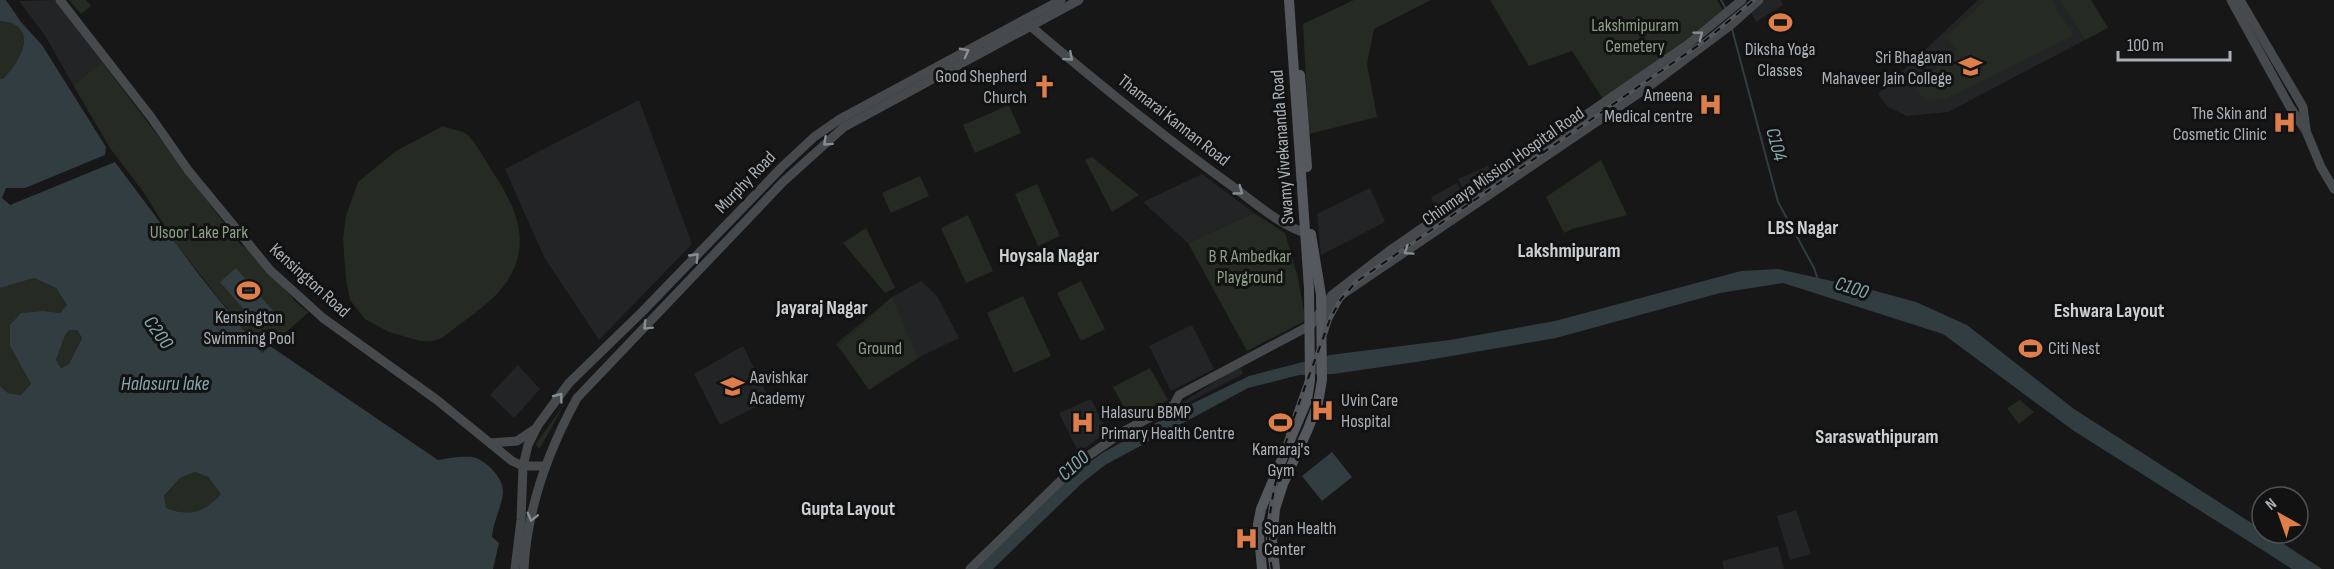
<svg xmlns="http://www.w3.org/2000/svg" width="2334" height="569" viewBox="0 0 2334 569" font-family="'Sofia Sans Condensed',sans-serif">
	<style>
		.built { fill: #232425 }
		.green { fill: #252a23 }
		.water { fill: #313d40; fill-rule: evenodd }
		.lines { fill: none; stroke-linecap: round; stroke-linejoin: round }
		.stream { stroke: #313d40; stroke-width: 2 }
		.secondary { stroke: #464a4d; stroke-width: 9 }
		.primary { stroke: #55585c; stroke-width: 10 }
		.rail-casing { stroke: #515558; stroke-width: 4.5 }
		.rail { stroke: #121213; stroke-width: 2; stroke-dasharray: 7; stroke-linecap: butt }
		.oneway { stroke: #878e92 }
		.labels { text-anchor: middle; stroke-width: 6; stroke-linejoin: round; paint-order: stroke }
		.park-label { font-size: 18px; fill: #8ba084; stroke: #121213 }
		.poi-label { font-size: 18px; fill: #aab2b7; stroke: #121213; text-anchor: start }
		.street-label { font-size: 18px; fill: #aab2b7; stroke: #121213 }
		.water-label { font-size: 20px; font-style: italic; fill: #85a7ae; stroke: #121213 }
		.neighbourhood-label { font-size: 20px; font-weight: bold; fill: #cbd0d3; stroke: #121213 }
	</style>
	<rect width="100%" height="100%" fill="#171718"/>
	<!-- built -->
	<g class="built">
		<path d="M 55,0 L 102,62 L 73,85 L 46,37 L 19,1 Z"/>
		<path d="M 1764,0 L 1781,0 L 1783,5 L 1756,22 L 1751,12 Z"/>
		<path d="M 1978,0 L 2059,0 L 2085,40 L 1948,112 L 1907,116 L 1888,107 L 1878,94 Z"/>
		<path d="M 639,100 L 692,244 L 599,340 L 544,257 L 505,169 Z"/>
		<path d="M 1488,166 L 1492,175 L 1465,193 L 1458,179 Z"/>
		<path d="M 1202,174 L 1254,213 L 1188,243 L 1143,202 Z"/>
		<path d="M 1457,183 L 1463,195 L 1437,213 L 1431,197 Z"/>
		<path d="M 1370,188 L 1385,222 L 1321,255 L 1317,214 Z"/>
		<path d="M 921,281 L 937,296 L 959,338 L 920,357 L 869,389 L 836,344 L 892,297 Z"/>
		<path d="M 1192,325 L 1214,369 L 1171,391 L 1149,346 Z"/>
		<path d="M 743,346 L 770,400 L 720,425 L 694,374 Z"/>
		<path d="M 518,365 L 540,389 L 514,418 L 490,395 Z"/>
		<path d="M 1240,366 L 1243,374 L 1180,407 L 1183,402 Z"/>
		<path d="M 1091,399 L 1107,431 L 1079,453 L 1059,413 Z"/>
		<path d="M 1796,510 L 1811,554 L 1790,560 L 1777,516 Z"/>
		<path d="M 1778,546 L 1784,569 L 1724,569 L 1722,561 Z"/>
	</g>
	<!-- green -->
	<g class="green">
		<path d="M 69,0 L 86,0 L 91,6 L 81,14 Z"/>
		<path d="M 1354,0 L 1431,0 L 1374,29 L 1367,64 L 1377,117 L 1309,134 L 1303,24 Z"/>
		<path d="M 1490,0 L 1717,0 L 1723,10 L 1670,52 L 1603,99 L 1572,51 L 1529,66 Z"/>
		<path d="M 1985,0 L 2051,0 L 2074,35 L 1946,99 L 1926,100 L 1915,89 L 1956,49 L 1946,37 Z"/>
		<path d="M 2059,0 L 2091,0 L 2108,28 L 2085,40 Z"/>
		<path d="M 0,21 C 41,25 21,61 3,79 L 0,79 Z"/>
		<path d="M 102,62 L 240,244 L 247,249 L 300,306 L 309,312 L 262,353 L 176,244 L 144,193 L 110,148 L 73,85 Z"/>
		<path d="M 1009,105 L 1021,133 L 975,153 L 963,125 Z"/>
		<path d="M 443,126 C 450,129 458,130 465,133 C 473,137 488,165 494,174 C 519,211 533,250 502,288 C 490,304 458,325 442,338 L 433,341 L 420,341 L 389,332 L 365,319 L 350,300 L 346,280 L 343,239 L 346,216 L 358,182 L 396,151 Z"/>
		<path d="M 1092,157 L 1139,195 L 1112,212 L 1085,160 Z"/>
		<path d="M 1601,160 L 1627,215 L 1572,229 L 1564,233 L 1546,197 Z"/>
		<path d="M 920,176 L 929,196 L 891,213 L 882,193 Z"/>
		<path d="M 1037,184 L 1060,236 L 1038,246 L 1015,194 Z"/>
		<path d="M 1254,213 L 1285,233 L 1298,278 L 1305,318 L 1303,322 L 1247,351 L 1188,243 Z"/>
		<path d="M 968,215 L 993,271 L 966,283 L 941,228 Z"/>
		<path d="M 866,228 L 895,288 L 885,293 L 843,243 Z"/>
		<path d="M 34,278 L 56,288 L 67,305 L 60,313 L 44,311 L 10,346 L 31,384 L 22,395 L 8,393 L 0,386 L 0,288 Z"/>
		<path d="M 1081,281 L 1105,329 L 1081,341 L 1057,293 Z"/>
		<path d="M 1023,296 L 1051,356 L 1014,373 L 987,313 Z"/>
		<path d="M 892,297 L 918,358 L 869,390 L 839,346 Z"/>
		<path d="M 69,330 L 77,330 L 82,338 L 69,364 L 61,368 L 56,360 L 65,334 Z"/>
		<path d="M 1150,368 L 1168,400 L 1130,419 L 1113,387 Z"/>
		<path d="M 2020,400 L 2034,412 L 2019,424 L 2007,408 Z"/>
		<path d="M 565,403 L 540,448 L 537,447 L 536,444 Z"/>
		<path d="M 195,472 L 208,477 L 221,494 C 202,514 192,517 166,508 L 164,497 L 180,478 Z"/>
	</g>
	<!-- water -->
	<g class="water">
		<path d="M 0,0 L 6,0 L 21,22 L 42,45 L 106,147 L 105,155 L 25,188 L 6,188 L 2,198 L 10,205 L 115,162 L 200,276 L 262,353 L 270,346 L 438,460 C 450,458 460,456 472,457 C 485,459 503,477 503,491 C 503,505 493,521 492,537 L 499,543 L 493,569 L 0,569 L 0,386 L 8,393 L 21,395 L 31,384 L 10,346 L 10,325 L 21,313 L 44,311 L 60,313 L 67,305 L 56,288 L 34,278 L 0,288 L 0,79 L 3,79 C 21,61 41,25 0,21 ZM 69,330 L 77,330 L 82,338 L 69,364 L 61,368 L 56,360 L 65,335 ZM 195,472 L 208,477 L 221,494 C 203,513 191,517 166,508 L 164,496 L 180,478 Z"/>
		<path d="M 236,268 L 274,312 L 258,326 L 220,282 Z"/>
		<path d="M 1778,269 L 1872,290 L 1916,302 L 1967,325 L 2074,409 L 2253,524 L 2262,530 L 2262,533 L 2267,533 L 2322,569 L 2292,569 L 2264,551 L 2074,431 L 1943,334 L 1783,283 L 1720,293 L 1556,338 L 1416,362 L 1333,374 L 1299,375 L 1248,388 L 1105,465 L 1081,484 L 993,569 L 976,569 L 1075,472 L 1104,452 L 1181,409 L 1249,376 L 1330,355 L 1450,340 L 1555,321 L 1741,271 Z"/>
		<path d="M 1332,452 L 1352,477 L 1322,501 L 1302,476 Z"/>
	</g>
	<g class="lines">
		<!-- stream -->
		<g class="stream">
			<path d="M 1721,0 L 1726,9"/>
			<path d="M 1732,29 L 1778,202 L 1814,268 L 1817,277"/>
		</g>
		<!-- secondary -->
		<g class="secondary">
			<path d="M 60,0 L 151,117 L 188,170 L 270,270 L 323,318 L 437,400 L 512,461 L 523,466 L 544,466"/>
			<path d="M 2231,0 L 2290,107 L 2306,131 L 2321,167 L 2334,189"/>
			<path d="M 2240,0 L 2303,107 L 2306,129"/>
			<path d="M 1028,24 C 1094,80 1161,135 1232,186 C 1256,203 1280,226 1309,234"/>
			<path d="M 1324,331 L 1326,320 L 1337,298 L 1651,85 L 1731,25 L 1759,0"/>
			<path d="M 490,443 L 517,441 L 535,429"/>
			<path d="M 515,569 L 521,520 L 523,466 L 528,445 L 538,425 L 569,383 L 643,311 L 782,167 L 814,137 L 840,119 L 1061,0"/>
			<path d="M 524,569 C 527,508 548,451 577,398 L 783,182 L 844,127 L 1079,0"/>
			<path d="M 970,569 L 1082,460 L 1126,430 L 1174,405 L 1179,395 L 1311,325 L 1332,295 L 1389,251 L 1687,45 L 1742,0"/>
		</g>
		<!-- primary -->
		<g class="primary">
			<path d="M 1300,75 L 1307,167"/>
			<path d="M 1262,569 L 1258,524 L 1261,509 L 1307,400 L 1310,380 L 1309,288 L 1289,0"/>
			<path d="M 1275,569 L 1272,541 L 1275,509 L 1283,484 L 1308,429 L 1318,403 L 1322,380 L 1321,295 L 1311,234"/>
		</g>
		<defs>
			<path id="rail" d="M 1272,569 C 1270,558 1268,547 1268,537 C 1272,461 1305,390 1330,319 L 1341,299 L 1356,282 L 1706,40 L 1754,0"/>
		</defs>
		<!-- rail casing -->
		<use href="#rail" class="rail-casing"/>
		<!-- rail -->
		<use href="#rail" class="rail"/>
	</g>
	<!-- one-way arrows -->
	<defs><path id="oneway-chevron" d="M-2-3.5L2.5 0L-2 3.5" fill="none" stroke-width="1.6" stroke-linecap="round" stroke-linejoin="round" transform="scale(1.5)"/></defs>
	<g class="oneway">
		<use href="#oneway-chevron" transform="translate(1699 35) rotate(-37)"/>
		<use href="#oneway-chevron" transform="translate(965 52) rotate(-28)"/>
		<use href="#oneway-chevron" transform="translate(1069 57) rotate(41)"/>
		<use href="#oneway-chevron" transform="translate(827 142) rotate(138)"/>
		<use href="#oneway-chevron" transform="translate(1239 191) rotate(36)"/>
		<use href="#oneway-chevron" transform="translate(1408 251) rotate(146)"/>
		<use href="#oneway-chevron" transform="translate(695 257) rotate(-46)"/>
		<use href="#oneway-chevron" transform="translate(647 326) rotate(135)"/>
		<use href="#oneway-chevron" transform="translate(559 397) rotate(-53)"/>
		<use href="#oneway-chevron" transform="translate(532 517) rotate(104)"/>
	</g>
	<!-- icons -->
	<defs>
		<symbol id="stadium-bare" viewBox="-9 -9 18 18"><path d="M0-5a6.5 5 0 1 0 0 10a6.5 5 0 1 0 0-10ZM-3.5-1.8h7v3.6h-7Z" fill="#de7e4a" stroke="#121213" stroke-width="2.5" paint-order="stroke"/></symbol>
		<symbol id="university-bare" viewBox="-9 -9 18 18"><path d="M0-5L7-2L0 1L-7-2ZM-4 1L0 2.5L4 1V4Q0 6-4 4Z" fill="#de7e4a" stroke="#121213" stroke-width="2.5" paint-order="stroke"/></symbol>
		<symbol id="church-bare" viewBox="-9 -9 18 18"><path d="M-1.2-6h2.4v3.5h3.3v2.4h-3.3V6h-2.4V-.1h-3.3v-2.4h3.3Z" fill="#de7e4a" stroke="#121213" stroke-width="2.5" paint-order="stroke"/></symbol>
		<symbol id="hospital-bare" viewBox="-9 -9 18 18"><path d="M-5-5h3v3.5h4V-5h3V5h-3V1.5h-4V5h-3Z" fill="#de7e4a" stroke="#121213" stroke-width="2.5" paint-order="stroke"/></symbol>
	</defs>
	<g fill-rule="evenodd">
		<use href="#stadium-bare" x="1764" y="6" width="33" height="33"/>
		<use href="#university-bare" x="1954" y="50" width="33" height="33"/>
		<use href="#church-bare" x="1028" y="70" width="33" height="33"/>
		<use href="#hospital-bare" x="1694" y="88" width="33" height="33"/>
		<use href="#hospital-bare" x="2268" y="106" width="33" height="33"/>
		<use href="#stadium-bare" x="232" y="274" width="33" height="33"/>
		<use href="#stadium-bare" x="2014" y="332" width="33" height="33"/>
		<use href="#university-bare" x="716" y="370" width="33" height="33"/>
		<use href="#hospital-bare" x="1306" y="394" width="33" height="33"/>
		<use href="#hospital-bare" x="1066" y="406" width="33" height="33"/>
		<use href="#stadium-bare" x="1264" y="406" width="33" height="33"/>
		<use href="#hospital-bare" x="1230" y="522" width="33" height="33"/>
	</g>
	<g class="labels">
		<!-- park labels -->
		<g class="park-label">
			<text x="1635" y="31">Lakshmipuram<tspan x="1635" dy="21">Cemetery</tspan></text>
			<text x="199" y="238">Ulsoor Lake Park</text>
			<text x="1250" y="262">B R Ambedkar<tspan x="1250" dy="21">Playground</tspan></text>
			<text x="880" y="354">Ground</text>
		</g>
		<!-- poi labels -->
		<g class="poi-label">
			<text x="1780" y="55" text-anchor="middle">Diksha Yoga<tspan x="1780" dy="21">Classes</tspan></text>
			<text x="1952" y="63" text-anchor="end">Sri Bhagavan<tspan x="1952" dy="21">Mahaveer Jain College</tspan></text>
			<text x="1027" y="82" text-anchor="end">Good Shepherd<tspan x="1027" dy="21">Church</tspan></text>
			<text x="1693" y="101" text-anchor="end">Ameena<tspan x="1693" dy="21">Medical centre</tspan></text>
			<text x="2267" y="119" text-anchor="end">The Skin and<tspan x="2267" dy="21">Cosmetic Clinic</tspan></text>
			<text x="249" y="323" text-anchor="middle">Kensington<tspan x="249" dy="21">Swimming Pool</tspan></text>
			<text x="2048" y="354">Citi Nest</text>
			<text x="750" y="383">Aavishkar<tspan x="750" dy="21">Academy</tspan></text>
			<text x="1341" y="406">Uvin Care<tspan x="1341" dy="21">Hospital</tspan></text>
			<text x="1101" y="418">Halasuru BBMP<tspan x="1101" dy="21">Primary Health Centre</tspan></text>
			<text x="1281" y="455" text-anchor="middle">Kamaraj's<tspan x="1281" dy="21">Gym</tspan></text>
			<text x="1264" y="534">Span Health<tspan x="1264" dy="21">Center</tspan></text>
		</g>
		<!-- street labels -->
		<g class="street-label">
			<text transform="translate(1174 120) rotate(38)" y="6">Thamarai Kannan Road</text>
			<text transform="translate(1282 147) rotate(-94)" y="6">Swamy Vivekananda Road</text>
			<text transform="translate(1503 166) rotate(-35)" y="6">Chinmaya Mission Hospital Road</text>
			<text transform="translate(745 182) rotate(-46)" y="6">Murphy Road</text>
			<text transform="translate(310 280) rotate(42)" y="6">Kensington Road</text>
		</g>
		<!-- water labels -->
		<g class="water-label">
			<text transform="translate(1777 144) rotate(75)" y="7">C104</text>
			<text transform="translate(1852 287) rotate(18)" y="7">C100</text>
			<text transform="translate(159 332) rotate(54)" y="7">C200</text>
			<text x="165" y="390">Halasuru lake</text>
			<text transform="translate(1073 465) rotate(-41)" y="7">C100</text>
		</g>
		<!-- neighbourhood labels -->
		<g class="neighbourhood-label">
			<text x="1803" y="234">LBS Nagar</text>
			<text x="1569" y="257">Lakshmipuram</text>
			<text x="1049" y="262">Hoysala Nagar</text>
			<text x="822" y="314">Jayaraj Nagar</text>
			<text x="2109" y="317">Eshwara Layout</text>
			<text x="1877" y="443">Saraswathipuram</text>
			<text x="848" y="515">Gupta Layout</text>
		</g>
	</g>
	<!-- north arrow -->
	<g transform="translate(2280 515) rotate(320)"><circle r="28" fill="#121213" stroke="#4f5255" stroke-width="1.5"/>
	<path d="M0-4.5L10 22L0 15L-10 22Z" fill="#de7e4a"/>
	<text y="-9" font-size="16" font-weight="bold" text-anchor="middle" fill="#aab2b7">N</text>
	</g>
	<!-- scale -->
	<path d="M2118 51v9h112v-9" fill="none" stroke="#aab2b7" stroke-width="3"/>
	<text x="2127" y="51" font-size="18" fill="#aab2b7" stroke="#121213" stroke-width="4.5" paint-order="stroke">100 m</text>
</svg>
